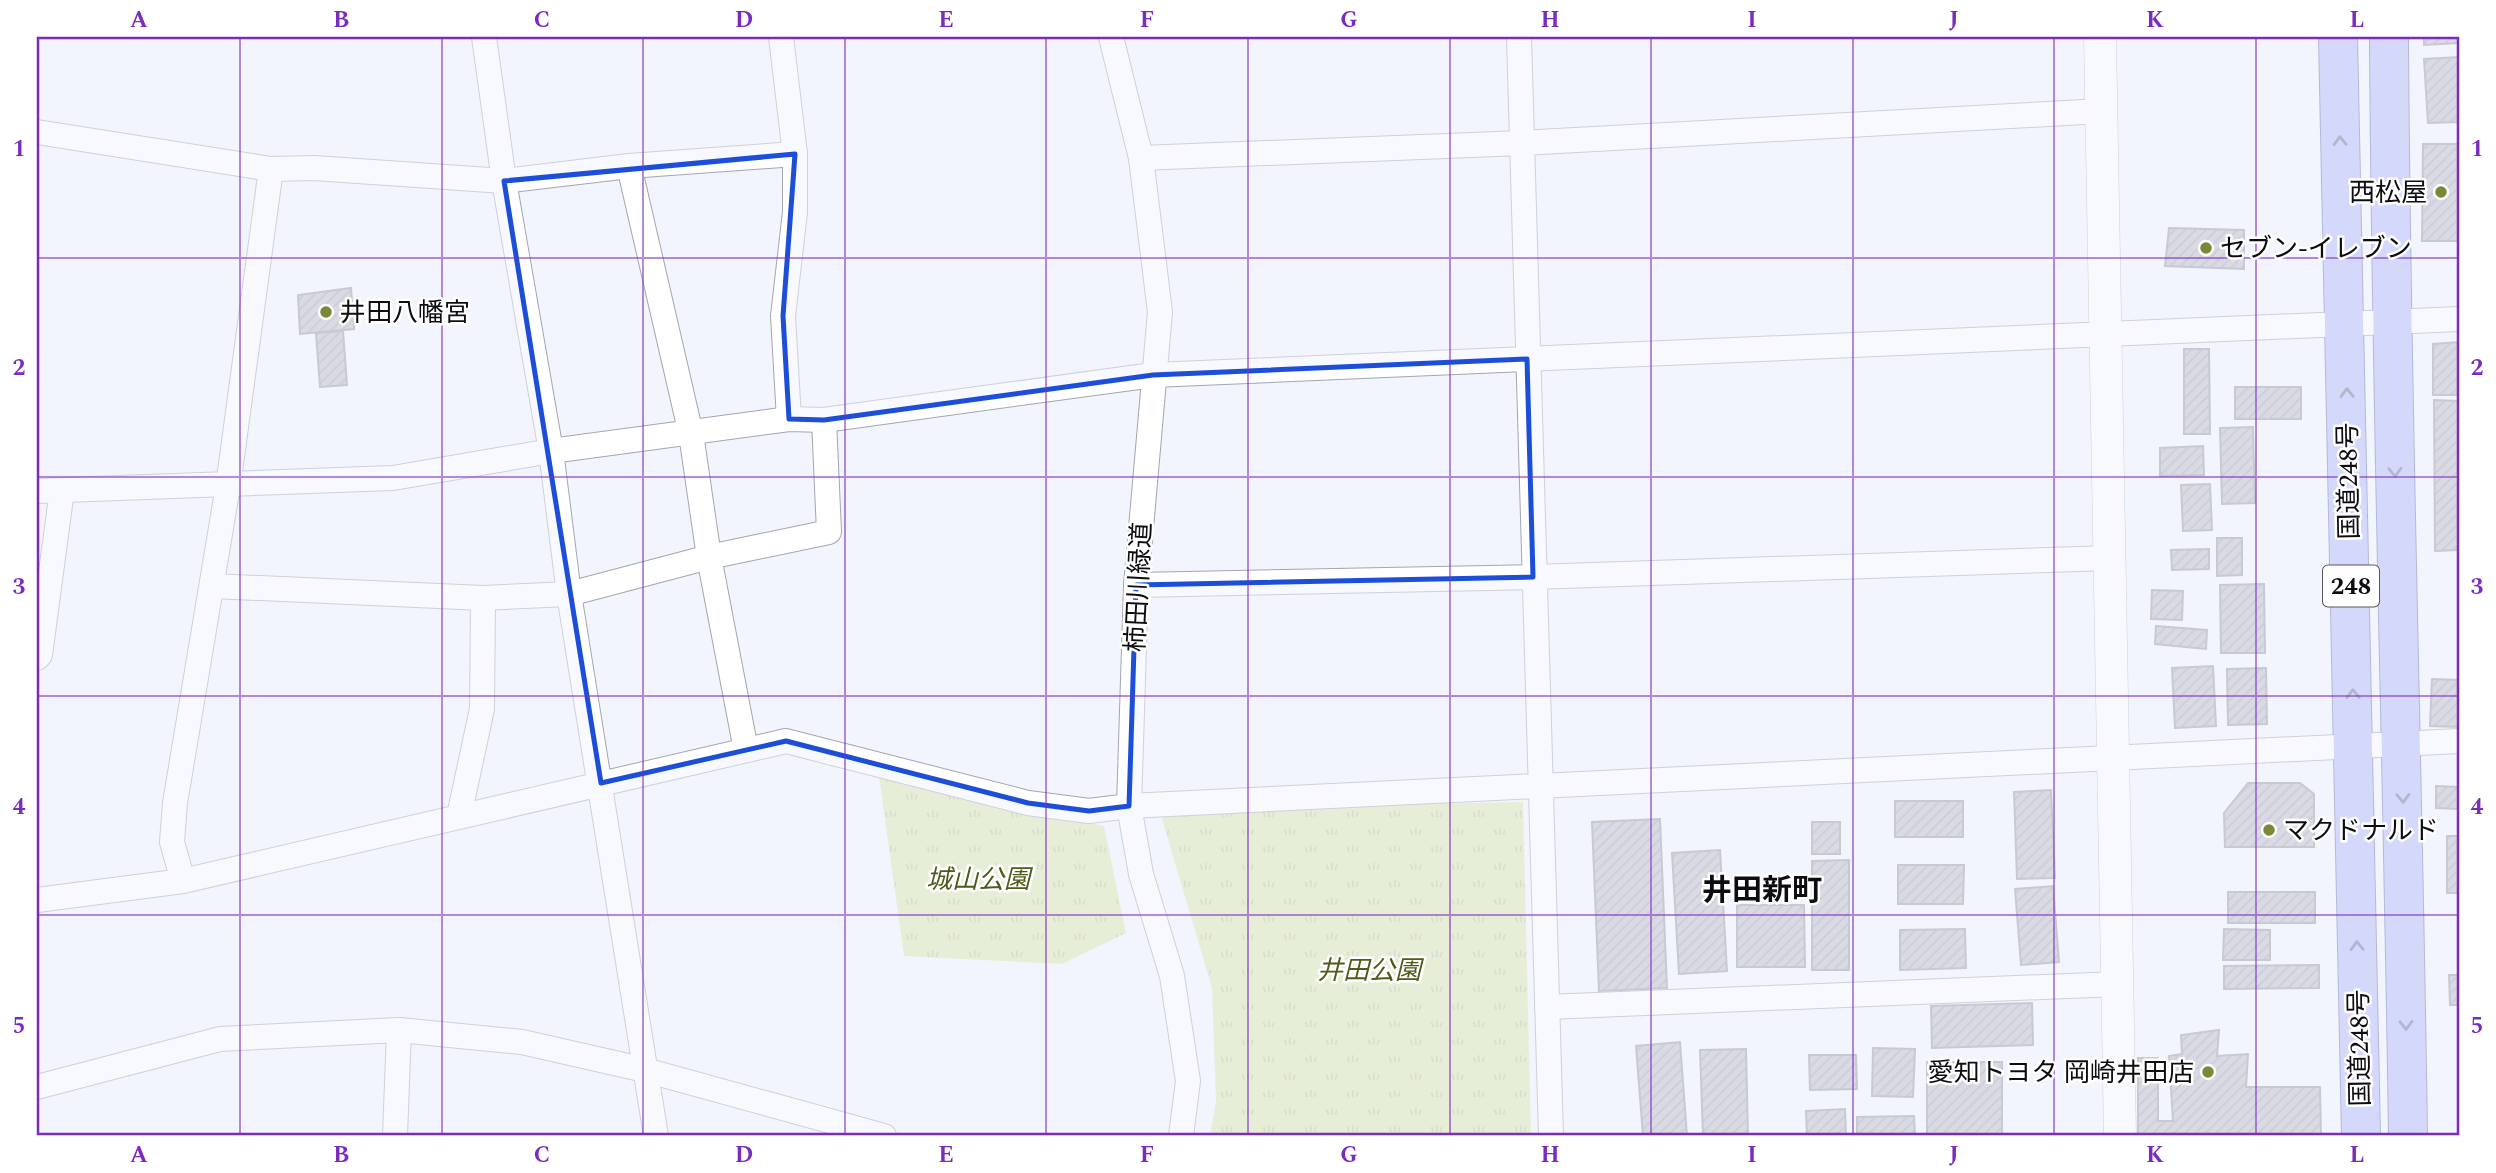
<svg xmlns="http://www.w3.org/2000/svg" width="2496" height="1173" viewBox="0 0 2496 1173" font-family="Spectral,'Noto Sans JP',serif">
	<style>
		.park { fill: url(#park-tufts) }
		.building { fill: url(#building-hatch); stroke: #9597a0; stroke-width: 2 }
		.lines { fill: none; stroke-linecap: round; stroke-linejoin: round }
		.minor-casing { stroke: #a4a6af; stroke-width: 26 }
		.tertiary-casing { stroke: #a4a6af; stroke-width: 33 }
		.trunk-casing { stroke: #6a71a7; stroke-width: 40 }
		.minor { stroke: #fff; stroke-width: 24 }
		.tertiary { stroke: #fff; stroke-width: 32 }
		.trunk { stroke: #b0b8fa; stroke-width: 38 }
		.oneway { stroke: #676b91 }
		.marked { fill: none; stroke: #1d4ed8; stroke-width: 5; stroke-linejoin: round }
		.grid { fill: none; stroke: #7b2cbf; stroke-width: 2; stroke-opacity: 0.55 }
		.poi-dot { fill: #7b8836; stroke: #fff; stroke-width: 2.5 }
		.labels { text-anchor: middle; stroke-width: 5; stroke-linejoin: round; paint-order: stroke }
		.shield { fill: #fff; stroke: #565658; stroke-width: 2 }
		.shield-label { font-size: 24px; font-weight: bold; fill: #0d0d11 }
		.poi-label { font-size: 26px; fill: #0d0d11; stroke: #fff; text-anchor: start }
		.street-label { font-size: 26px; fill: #0d0d11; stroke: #fff }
		.park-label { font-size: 26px; font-style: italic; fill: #505a19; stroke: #fff }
		.quarter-label { font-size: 30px; font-weight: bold; fill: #0d0d11; stroke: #fff }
		.neatline { fill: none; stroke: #7b2cbf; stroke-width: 2.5 }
		.grid-label { font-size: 23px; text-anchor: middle; font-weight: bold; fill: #7b2cbf }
	</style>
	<defs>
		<pattern id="park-tufts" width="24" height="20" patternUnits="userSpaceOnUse" patternTransform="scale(1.75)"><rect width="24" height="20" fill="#dae7ab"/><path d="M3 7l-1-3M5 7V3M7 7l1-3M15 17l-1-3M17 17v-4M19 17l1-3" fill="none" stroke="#bac592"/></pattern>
		<pattern id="building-hatch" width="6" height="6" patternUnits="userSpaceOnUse" patternTransform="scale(1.75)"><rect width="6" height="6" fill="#babbc5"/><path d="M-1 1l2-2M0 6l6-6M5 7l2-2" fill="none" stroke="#9fa0a8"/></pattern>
	</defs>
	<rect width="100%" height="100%" fill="#f2f4fe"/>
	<!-- park -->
	<g class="park">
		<path d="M 879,776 L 1104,826 L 1126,933 L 1062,964 L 904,956 Z"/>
		<path d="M 1523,802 L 1531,1136 L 1210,1136 L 1216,1101 L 1212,988 L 1159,809 Z"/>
	</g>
	<!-- building -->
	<g class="building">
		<path d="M 2424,37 L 2459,37 L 2459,43 L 2424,45 Z"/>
		<path d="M 2459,57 L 2459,122 L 2428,123 L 2424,59 Z"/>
		<path d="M 2423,144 L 2459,144 L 2459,241 L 2422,241 Z"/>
		<path d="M 2169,228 L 2244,230 L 2244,269 L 2165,266 Z"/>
		<path d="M 351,288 L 354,329 L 300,334 L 298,295 Z"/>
		<path d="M 343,331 L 347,385 L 320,387 L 316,333 Z"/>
		<path d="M 2459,342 L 2459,395 L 2433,395 L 2433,344 Z"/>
		<path d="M 2184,349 L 2209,349 L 2210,434 L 2184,434 Z"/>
		<rect x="2235" y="387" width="66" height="32"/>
		<path d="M 2434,400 L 2459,401 L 2459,550 L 2435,551 Z"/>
		<path d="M 2253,427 L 2255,503 L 2222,504 L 2220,428 Z"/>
		<path d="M 2203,446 L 2204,475 L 2160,476 L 2160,448 Z"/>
		<path d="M 2210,484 L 2212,530 L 2183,531 L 2181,485 Z"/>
		<path d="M 2217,538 L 2242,538 L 2242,575 L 2217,576 Z"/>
		<path d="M 2209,549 L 2209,569 L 2172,570 L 2171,550 Z"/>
		<path d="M 2264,584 L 2265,653 L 2221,653 L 2220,585 Z"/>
		<path d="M 2152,590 L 2183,591 L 2182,620 L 2151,619 Z"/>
		<path d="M 2156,626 L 2207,630 L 2206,649 L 2155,644 Z"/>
		<path d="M 2213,666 L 2216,726 L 2175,728 L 2172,668 Z"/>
		<path d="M 2266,668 L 2267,724 L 2228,725 L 2227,669 Z"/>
		<path d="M 2432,679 L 2459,680 L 2459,727 L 2430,726 Z"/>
		<path d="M 2248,783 L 2300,783 L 2314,794 L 2314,847 L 2225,847 L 2224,813 Z"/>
		<path d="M 2436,786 L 2459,787 L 2459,809 L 2436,808 Z"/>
		<path d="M 2051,790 L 2055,878 L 2017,879 L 2014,792 Z"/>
		<rect x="1895" y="801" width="68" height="36"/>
		<path d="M 1660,819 L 1667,988 L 1599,991 L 1592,822 Z"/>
		<rect x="1812" y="822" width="28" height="32"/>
		<rect x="2447" y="836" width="12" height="57"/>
		<path d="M 1720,850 L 1727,971 L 1679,974 L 1672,853 Z"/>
		<path d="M 1849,860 L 1849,970 L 1812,970 L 1812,861 Z"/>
		<path d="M 1898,865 L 1964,865 L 1963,904 L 1898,904 Z"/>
		<path d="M 2053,886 L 2059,962 L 2021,965 L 2015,889 Z"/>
		<rect x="2228" y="892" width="87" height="31"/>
		<path d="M 1737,905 L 1804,905 L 1805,967 L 1737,967 Z"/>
		<path d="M 1965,929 L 1966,968 L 1900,970 L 1900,930 Z"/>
		<path d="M 2224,929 L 2270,930 L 2270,960 L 2223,960 Z"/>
		<path d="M 2319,965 L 2319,988 L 2224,989 L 2224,966 Z"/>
		<path d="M 2449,975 L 2459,975 L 2459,1005 L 2450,1005 Z"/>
		<path d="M 2032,1003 L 2033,1045 L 1932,1048 L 1931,1006 Z"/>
		<path d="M 2219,1030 L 2217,1056 L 2248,1054 L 2246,1087 L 2320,1087 L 2321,1136 L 2138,1136 L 2138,1058 L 2158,1058 L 2158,1121 L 2173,1121 L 2169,1056 L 2182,1054 L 2181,1035 Z"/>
		<path d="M 1680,1042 L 1687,1136 L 1643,1136 L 1636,1046 Z"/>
		<path d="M 1873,1048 L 1915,1049 L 1913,1097 L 1872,1096 Z"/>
		<path d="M 1746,1049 L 1748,1136 L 1703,1136 L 1700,1050 Z"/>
		<path d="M 1809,1055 L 1856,1055 L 1857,1089 L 1810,1090 Z"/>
		<rect x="1927" y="1062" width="75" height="74"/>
		<path d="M 1845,1109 L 1846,1136 L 1807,1136 L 1806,1111 Z"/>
		<path d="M 1914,1116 L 1915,1136 L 1857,1136 L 1857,1117 Z"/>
	</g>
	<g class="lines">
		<defs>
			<g id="minor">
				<path d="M 484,37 L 504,181 L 551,451 L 569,594 L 656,1136"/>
				<path d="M 781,37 L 795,154 L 795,212 L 783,316 L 789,419"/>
				<path d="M 1111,37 L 1141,158 L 1160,312 L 1136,585 L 1129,806 L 1141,874 L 1172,976 L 1188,1081 L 1181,1136"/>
				<path d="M 1519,37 L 1551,1136"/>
				<path d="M 37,132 L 271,169 L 228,486 L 175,803 L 172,842 L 183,881"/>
				<path d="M 1141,158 L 1522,143 L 2102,111"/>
				<path d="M 629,166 L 691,434 L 709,557 L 746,750"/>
				<path d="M 271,169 L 314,168 L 504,181 L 629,166 L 795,154"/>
				<path d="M 37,491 L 393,478 L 551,451 L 789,419 L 824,420 L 1153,375 L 2459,319"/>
				<path d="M 1136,585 L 1533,577 L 2110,558"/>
				<path d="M 212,586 L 483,598 L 569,594 L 709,557 L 829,532 L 824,420"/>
				<path d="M 37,658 L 40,655 L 62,490"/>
				<path d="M 459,816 L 482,709 L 483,598"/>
				<path d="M 37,900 L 183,881 L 786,741 L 1028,803 L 1089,811 L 1129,806 L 2459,741"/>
				<path d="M 1547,1007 L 2117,984"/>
				<path d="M 37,1087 L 220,1039 L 399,1030 L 522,1042 L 645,1070 L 884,1136"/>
				<path d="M 395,1136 L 399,1030"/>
			</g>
			<path id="tertiary" d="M 2100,37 L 2120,1136"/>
			<g id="trunk">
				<path d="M 2338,37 L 2361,1136"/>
				<path d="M 2389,37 C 2391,403 2403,770 2408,1136"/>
			</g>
		</defs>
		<!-- minor casing -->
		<use href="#minor" class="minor-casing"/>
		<!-- tertiary casing -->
		<use href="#tertiary" class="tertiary-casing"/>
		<!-- trunk casing -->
		<use href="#trunk" class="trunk-casing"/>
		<!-- minor -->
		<use href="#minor" class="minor"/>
		<!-- tertiary -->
		<use href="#tertiary" class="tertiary"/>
		<!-- trunk -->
		<use href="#trunk" class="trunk"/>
	</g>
	<!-- one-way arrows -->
	<defs><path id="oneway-chevron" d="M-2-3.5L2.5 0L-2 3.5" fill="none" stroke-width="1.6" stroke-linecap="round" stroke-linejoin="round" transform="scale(1.75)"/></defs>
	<g class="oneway">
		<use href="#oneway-chevron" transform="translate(2340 141) rotate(-92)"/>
		<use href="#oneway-chevron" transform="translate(2347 393) rotate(-91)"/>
		<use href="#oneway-chevron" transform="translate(2395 472) rotate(88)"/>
		<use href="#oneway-chevron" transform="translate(2353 694) rotate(-91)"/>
		<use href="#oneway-chevron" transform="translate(2403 798) rotate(89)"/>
		<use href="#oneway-chevron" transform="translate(2357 946) rotate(-91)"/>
		<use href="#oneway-chevron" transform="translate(2406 1025) rotate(89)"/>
	</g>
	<!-- marked area -->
	<path d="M0 0H2496V1173H0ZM 795,154 L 783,316 L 789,419 L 824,420 L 1153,375 L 1527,359 L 1533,577 L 1136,585 L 1129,806 L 1089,811 L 1028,803 L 786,741 L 601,783 L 504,181 Z" fill="#f2f4fe" fill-opacity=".55" fill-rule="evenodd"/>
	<path class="marked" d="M 795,154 L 783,316 L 789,419 L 824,420 L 1153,375 L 1527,359 L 1533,577 L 1136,585 L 1129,806 L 1089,811 L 1028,803 L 786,741 L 601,783 L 504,181 Z"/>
	<!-- grid -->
	<path class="grid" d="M 240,37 L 240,1136M 442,37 L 442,1136M 643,37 L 643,1136M 845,37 L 845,1136M 1046,37 L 1046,1136M 1248,37 L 1248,1136M 1450,37 L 1450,1136M 1651,37 L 1651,1136M 1853,37 L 1853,1136M 2054,37 L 2054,1136M 2256,37 L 2256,1136M 37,258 L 2459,258M 37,477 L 2459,477M 37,696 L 2459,696M 37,915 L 2459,915"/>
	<!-- markers -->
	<g class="poi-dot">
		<circle cx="2441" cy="192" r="7"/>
		<circle cx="2206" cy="248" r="7"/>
		<circle cx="326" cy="312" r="7"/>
		<circle cx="2269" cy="830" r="7"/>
		<circle cx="2208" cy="1072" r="7"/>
	</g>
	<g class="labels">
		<!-- shield labels -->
		<rect class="shield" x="2323" y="565.5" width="56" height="41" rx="5"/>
		<g class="shield-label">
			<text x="2351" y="594">248</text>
		</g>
		<!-- poi labels -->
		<g class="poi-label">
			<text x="2427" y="201" text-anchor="end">西松屋</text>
			<text x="2220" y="257">セブン-イレブン</text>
			<text x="340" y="321">井田八幡宮</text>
			<text x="2283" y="839">マクドナルド</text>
			<text x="2194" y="1081" text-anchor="end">愛知トヨタ 岡崎井田店</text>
		</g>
		<!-- street labels -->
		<g class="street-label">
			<text transform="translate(2348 481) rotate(-91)" y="9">国道248号</text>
			<text transform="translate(1138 587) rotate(-87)" y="9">柿田川緑道</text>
			<text transform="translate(2359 1048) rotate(-91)" y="9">国道248号</text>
		</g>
		<!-- park labels -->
		<g class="park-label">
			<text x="978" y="888">城山公園</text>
			<text x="1369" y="979">井田公園</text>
		</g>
		<!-- quarter labels -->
		<g class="quarter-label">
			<text x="1762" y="900">井田新町</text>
		</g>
	</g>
	<!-- border -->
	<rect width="2496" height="1173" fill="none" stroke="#ffffff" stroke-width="77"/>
	<rect x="38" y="38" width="2420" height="1096" class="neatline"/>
	<g class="grid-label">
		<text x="139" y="27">A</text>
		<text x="341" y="27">B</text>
		<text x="542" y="27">C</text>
		<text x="744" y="27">D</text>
		<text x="946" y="27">E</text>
		<text x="1147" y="27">F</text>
		<text x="1349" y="27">G</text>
		<text x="1550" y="27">H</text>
		<text x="1752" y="27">I</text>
		<text x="1954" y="27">J</text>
		<text x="2155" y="27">K</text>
		<text x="2357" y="27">L</text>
		<text x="19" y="156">1</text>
		<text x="2477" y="156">1</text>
		<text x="19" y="375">2</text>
		<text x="2477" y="375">2</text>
		<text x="19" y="594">3</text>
		<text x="2477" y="594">3</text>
		<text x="19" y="814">4</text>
		<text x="2477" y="814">4</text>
		<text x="19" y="1033">5</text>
		<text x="2477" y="1033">5</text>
		<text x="139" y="1162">A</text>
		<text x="341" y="1162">B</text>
		<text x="542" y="1162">C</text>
		<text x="744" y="1162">D</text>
		<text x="946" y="1162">E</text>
		<text x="1147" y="1162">F</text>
		<text x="1349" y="1162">G</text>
		<text x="1550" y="1162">H</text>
		<text x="1752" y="1162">I</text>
		<text x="1954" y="1162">J</text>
		<text x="2155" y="1162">K</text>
		<text x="2357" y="1162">L</text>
	</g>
</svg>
